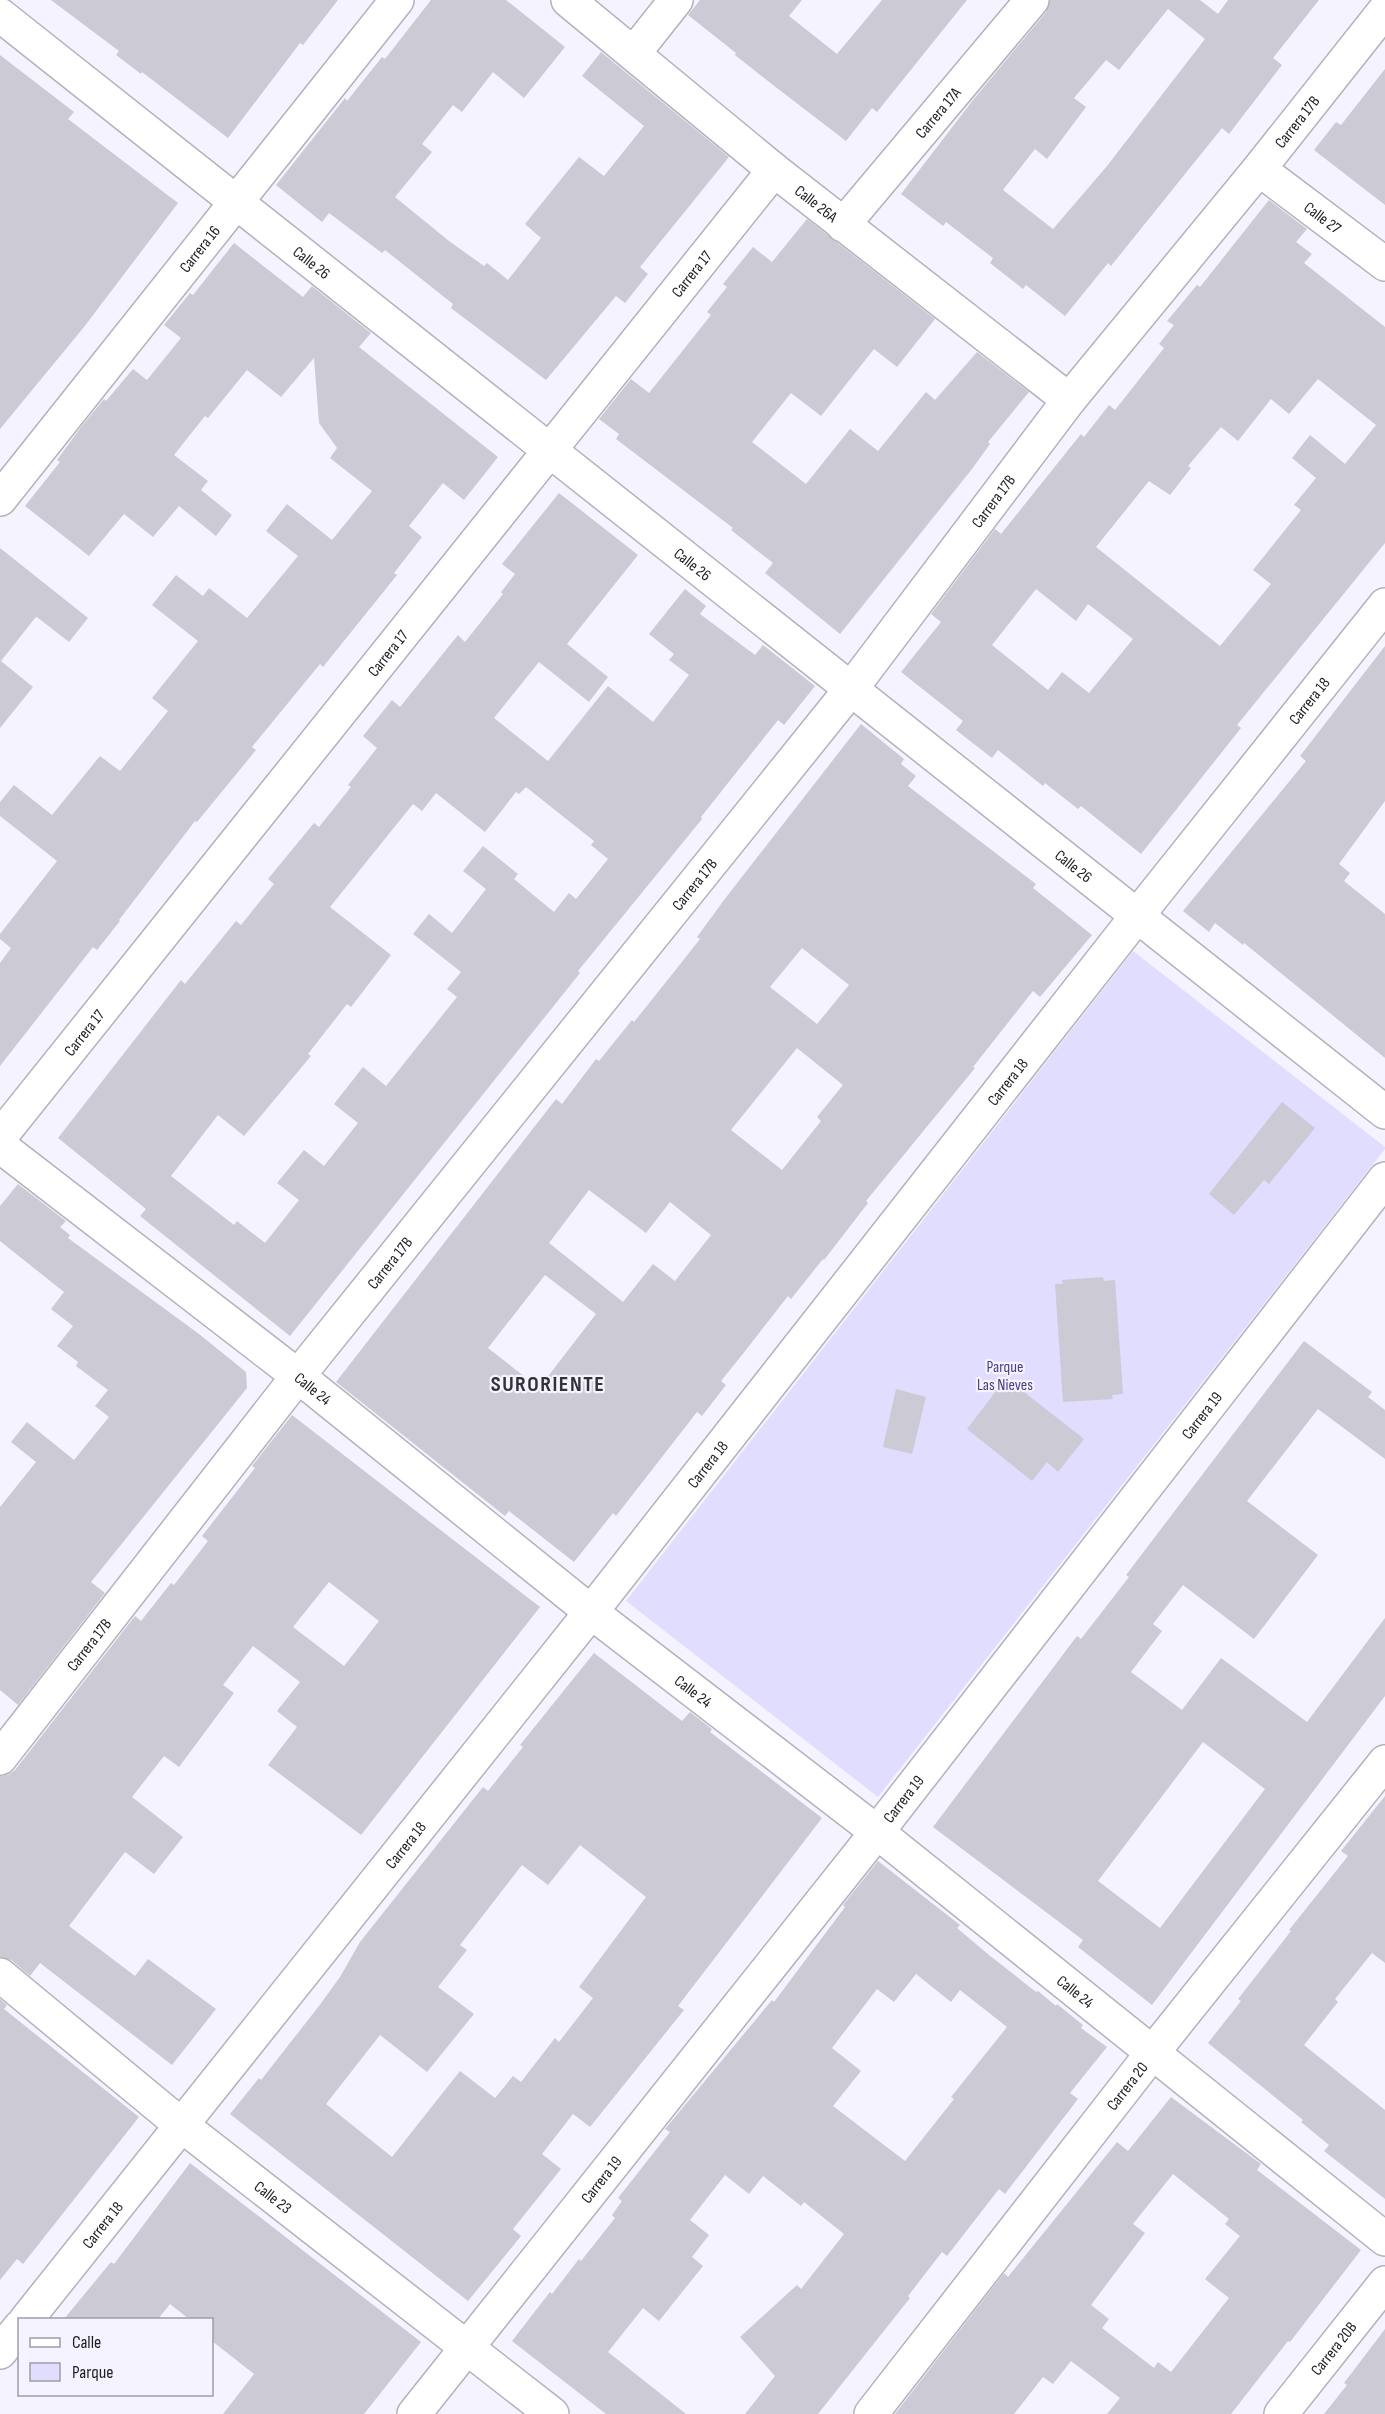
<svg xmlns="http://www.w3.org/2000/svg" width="1385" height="2414" viewBox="0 0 1385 2414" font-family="'Sofia Sans Condensed',sans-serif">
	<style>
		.green { fill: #e0ddfe }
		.building { fill: #cbcad5; fill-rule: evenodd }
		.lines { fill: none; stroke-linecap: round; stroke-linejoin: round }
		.minor-casing { stroke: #b2b2bc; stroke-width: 36 }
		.minor { stroke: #fff; stroke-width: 33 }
		.labels { text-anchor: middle; stroke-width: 4.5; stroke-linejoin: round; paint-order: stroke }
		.street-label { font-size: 16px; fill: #1f1f23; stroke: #f4f3ff }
		.park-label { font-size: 16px; fill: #4a3d81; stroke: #f4f3ff }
		.district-label { font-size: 22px; font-weight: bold; letter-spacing: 1.5px; fill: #33323b; stroke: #f4f3ff }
	</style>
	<rect width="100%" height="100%" fill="#f4f3ff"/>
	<!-- green -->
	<path class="green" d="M 1133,951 L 1385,1147 L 1385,1149 L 878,1797 L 626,1601 Z"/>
	<!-- building -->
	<g class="building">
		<path d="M 51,0 L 338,0 L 303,45 L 300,43 L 228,138 L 142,72 L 141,74 L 116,55 L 119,51 Z"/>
		<path d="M 431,0 L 506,0 L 565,47 L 524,98 L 493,72 L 462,112 L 453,105 L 422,144 L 432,152 L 395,197 L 449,241 L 484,266 L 487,263 L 508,280 L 541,238 L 525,224 L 579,157 L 604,176 L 644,126 L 582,76 L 601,52 L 729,157 L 640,267 L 648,274 L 625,303 L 616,296 L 546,380 L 451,308 L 453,304 L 385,250 L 382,253 L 329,213 L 322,222 L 276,185 L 345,98 L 347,101 L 382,57 L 385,59 Z"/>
		<path d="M 700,0 L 802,0 L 789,16 L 837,54 L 882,0 L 967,0 L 877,112 L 872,108 L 846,141 L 773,85 L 735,55 L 736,53 L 688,15 Z"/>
		<path d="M 1050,0 L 1200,0 L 1218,14 L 1228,0 L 1319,0 L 1273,58 L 1282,65 L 1229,134 L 1222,128 L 1111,266 L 1108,263 L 1065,316 L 1026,285 L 1023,289 L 990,263 L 993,258 L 946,222 L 943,226 L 901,194 L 973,100 L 1046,12 ZM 1168,9 L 1205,39 L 1107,166 L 1053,229 L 1003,190 L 1035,149 L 1047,159 L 1086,107 L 1074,98 L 1106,60 L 1119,70 Z"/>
		<path d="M 0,55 L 74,112 L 68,119 L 178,203 L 84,327 L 0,429 Z"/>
		<path d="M 1385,69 L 1385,205 L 1314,150 L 1336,122 L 1341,125 Z"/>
		<path d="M 1269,200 L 1307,229 L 1296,242 L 1312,254 L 1304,263 L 1385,327 L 1385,543 L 1237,725 L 1241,728 L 1141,854 L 1081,806 L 1078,809 L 1045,783 L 1043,786 L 998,750 L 992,758 L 956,730 L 963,721 L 901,672 L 941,622 L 931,614 L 995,529 L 1001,534 L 1081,434 L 1084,437 L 1109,405 L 1115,410 L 1164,348 L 1159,344 L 1174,325 L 1167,321 L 1197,285 L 1200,287 ZM 1318,379 L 1376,425 L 1345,464 L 1310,435 L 1292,458 L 1316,478 L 1294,505 L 1301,510 L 1253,570 L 1271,584 L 1220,646 L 1096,547 L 1149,481 L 1170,495 L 1191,468 L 1188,466 L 1221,427 L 1238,441 L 1271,399 L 1289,414 ZM 1036,589 L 1076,621 L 1088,604 L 1133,639 L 1089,693 L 1062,672 L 1048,690 L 992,645 Z"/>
		<path d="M 807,219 L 935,319 L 897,367 L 874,349 L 821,416 L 791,393 L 752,442 L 806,484 L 850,429 L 878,451 L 926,392 L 935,400 L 977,352 L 1029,392 L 988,442 L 990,444 L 972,469 L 840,634 L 765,573 L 773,563 L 731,530 L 733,528 L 616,439 L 619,434 L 599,419 L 631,379 L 649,393 L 711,315 L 707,312 L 727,287 L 723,284 L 753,247 L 772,262 Z"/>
		<path d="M 234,243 L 303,297 L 312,286 L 371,333 L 359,347 L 498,457 L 464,500 L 443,483 L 409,526 L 422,537 L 394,573 L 397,575 L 323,667 L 320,664 L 288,703 L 252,747 L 256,750 L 197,822 L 195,821 L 119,920 L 120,921 L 97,950 L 93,947 L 0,1066 L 0,963 L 11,948 L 0,939 L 0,934 L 57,861 L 0,816 L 0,802 L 14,785 L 52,815 L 100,756 L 120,771 L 168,711 L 152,698 L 198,641 L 152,605 L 176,575 L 203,596 L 209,588 L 247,618 L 298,556 L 266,531 L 287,504 L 332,540 L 372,491 L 330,458 L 337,448 L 319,423 L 314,358 L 281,397 L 247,370 L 208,418 L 205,416 L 174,455 L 208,481 L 201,490 L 232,515 L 216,536 L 179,506 L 153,537 L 124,514 L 89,556 L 25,506 L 60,462 L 57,460 L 81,427 L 104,399 L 106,401 L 133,369 L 147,380 L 181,338 L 164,325 L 190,293 L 193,295 Z"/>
		<path d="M 559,493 L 638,555 L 567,644 L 608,677 L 589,702 L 539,662 L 494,718 L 548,761 L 608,686 L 653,722 L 689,675 L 669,660 L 674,654 L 649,634 L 685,589 L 706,606 L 700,614 L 755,655 L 763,645 L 815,686 L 784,725 L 778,720 L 701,817 L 702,819 L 578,971 L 580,973 L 290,1336 L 140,1216 L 146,1209 L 58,1138 L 181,980 L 185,984 L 236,921 L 241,925 L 274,884 L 268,879 L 314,823 L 319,827 L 351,787 L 348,785 L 377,748 L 363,736 L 392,700 L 400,707 L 458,635 L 465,642 L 503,594 L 501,592 L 515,574 L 502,564 ZM 526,787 L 594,841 L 591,845 L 608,859 L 576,899 L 569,893 L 554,912 L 514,879 L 518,874 L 483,846 L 463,871 L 486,889 L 452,933 L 429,914 L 413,934 L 461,972 L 447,989 L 457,997 L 386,1086 L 363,1067 L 334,1104 L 358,1123 L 324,1166 L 304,1150 L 277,1183 L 299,1200 L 265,1243 L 237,1221 L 234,1225 L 171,1176 L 218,1115 L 244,1136 L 311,1056 L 308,1054 L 347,1004 L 351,1007 L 391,955 L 330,907 L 413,804 L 422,811 L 436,793 L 485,832 L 516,792 L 519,794 Z"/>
		<path d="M 0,548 L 88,618 L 69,642 L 37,617 L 35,618 L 1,661 L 33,687 L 0,728 Z"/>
		<path d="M 1385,646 L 1385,801 L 1339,864 L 1350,873 L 1344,881 L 1385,914 L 1385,1058 L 1244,943 L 1243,945 L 1215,923 L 1209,932 L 1183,911 L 1306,761 L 1300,756 Z"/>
		<path d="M 861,724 L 904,759 L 901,764 L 916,776 L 908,786 L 1036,884 L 1033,888 L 1092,935 L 1040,997 L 1033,991 L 973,1067 L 975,1068 L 866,1201 L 868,1203 L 824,1260 L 823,1259 L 791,1299 L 788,1296 L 742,1355 L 721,1381 L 726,1385 L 702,1416 L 697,1412 L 616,1516 L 613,1513 L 574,1562 L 509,1511 L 505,1516 L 336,1382 L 556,1099 L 562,1104 L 596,1059 L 599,1061 L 632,1020 L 634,1022 L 666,982 L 700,939 L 697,937 L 724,900 ZM 802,948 L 849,985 L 817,1024 L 770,987 ZM 797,1048 L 843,1085 L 817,1117 L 821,1121 L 782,1170 L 731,1130 ZM 589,1190 L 646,1233 L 670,1202 L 711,1235 L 675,1281 L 653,1264 L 623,1302 L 549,1243 ZM 545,1275 L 596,1314 L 539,1388 L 488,1348 Z"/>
		<path d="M 1282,1102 L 1315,1128 L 1269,1184 L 1264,1180 L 1234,1215 L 1209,1194 Z"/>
		<path d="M 18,1184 L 66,1221 L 60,1227 L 70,1235 L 68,1238 L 199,1334 L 246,1372 L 247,1388 L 91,1582 L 105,1593 L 18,1705 L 0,1690 L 0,1507 L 36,1462 L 11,1442 L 27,1422 L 74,1460 L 109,1417 L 95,1406 L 108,1390 L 76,1366 L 78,1362 L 57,1346 L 73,1326 L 51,1309 L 64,1292 L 0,1241 L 0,1206 Z"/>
		<path d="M 1103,1277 L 1104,1281 L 1115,1280 L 1123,1394 L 1112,1395 L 1113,1399 L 1063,1402 L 1055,1284 L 1063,1284 L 1062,1280 Z"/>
		<path d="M 1304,1341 L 1372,1392 L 1368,1397 L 1385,1410 L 1385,1459 L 1318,1409 L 1247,1501 L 1318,1555 L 1254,1639 L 1183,1585 L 1153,1624 L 1162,1631 L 1131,1672 L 1182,1710 L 1221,1658 L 1307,1722 L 1385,1618 L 1385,1696 L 1152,2005 L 1078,1947 L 1083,1940 L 933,1827 L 1077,1636 L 1081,1639 L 1129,1577 L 1126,1575 ZM 1203,1742 L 1265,1789 L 1160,1928 L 1098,1881 Z"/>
		<path d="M 1006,1378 L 1084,1439 L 1058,1472 L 1047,1462 L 1032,1481 L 967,1429 Z"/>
		<path d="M 896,1389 L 926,1397 L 912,1454 L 883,1447 Z"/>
		<path d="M 292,1415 L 540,1607 L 361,1835 L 268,1765 L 297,1727 L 277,1711 L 300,1682 L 253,1646 L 223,1685 L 234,1693 L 179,1767 L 164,1756 L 132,1797 L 183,1837 L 154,1874 L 125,1852 L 69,1926 L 135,1976 L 148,1959 L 216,2009 L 172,2065 L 40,1963 L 30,1976 L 11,1960 L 0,1957 L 0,1776 L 8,1775 L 15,1770 L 135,1616 L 141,1621 L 171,1583 L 174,1585 L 208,1541 L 202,1536 L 255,1468 L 252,1466 ZM 329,1582 L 379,1621 L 344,1666 L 293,1627 Z"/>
		<path d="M 594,1653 L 682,1721 L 690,1712 L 712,1729 L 710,1732 L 822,1818 L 678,2006 L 684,2010 L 590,2127 L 573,2114 L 542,2154 L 561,2169 L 513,2229 L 521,2236 L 468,2301 L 230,2114 L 259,2078 L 261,2080 L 319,2006 L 340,1977 L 360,1942 L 483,1787 L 488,1791 L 523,1747 L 520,1745 ZM 580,1845 L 646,1897 L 579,1987 L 593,1998 L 559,2042 L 555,2038 L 521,2082 L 513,2076 L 495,2098 L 460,2071 L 392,2157 L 326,2104 L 380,2035 L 427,2072 L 474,2014 L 438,1987 L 467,1950 L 460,1945 L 522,1865 L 548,1885 Z"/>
		<path d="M 1385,1796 L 1385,1963 L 1372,1953 L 1335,1999 L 1338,2002 L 1304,2045 L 1385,2110 L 1385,2199 L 1324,2151 L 1329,2145 L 1301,2122 L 1303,2120 L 1208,2043 L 1241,2001 L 1238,1999 L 1291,1931 L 1289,1930 L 1348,1856 L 1341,1851 Z"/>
		<path d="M 878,1861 L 960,1925 L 957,1928 L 989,1955 L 1036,1992 L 1038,1991 L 1056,2006 L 1057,2004 L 1083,2025 L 1081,2028 L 1107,2047 L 1070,2093 L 1078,2099 L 1005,2194 L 999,2189 L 947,2256 L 942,2252 L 908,2296 L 910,2298 L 818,2414 L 745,2414 L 775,2376 L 740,2337 L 797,2285 L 801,2289 L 844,2234 L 804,2202 L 801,2206 L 763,2176 L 749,2194 L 725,2175 L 690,2220 L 709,2235 L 692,2257 L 703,2266 L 659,2321 L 643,2308 L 608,2352 L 686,2414 L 606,2414 L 512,2341 L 550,2292 L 552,2294 L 579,2259 L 581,2261 L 615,2218 L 612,2215 L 622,2201 L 618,2198 L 670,2132 L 665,2129 L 772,2000 L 774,2002 L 845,1907 L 843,1905 ZM 916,1974 L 951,2002 L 960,1990 L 1007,2027 L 951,2097 L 954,2099 L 905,2161 L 833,2106 L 861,2071 L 832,2048 L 877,1989 L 894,2002 Z"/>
		<path d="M 0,1999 L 7,2005 L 4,2009 L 139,2117 L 23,2264 L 17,2259 L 0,2280 Z"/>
		<path d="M 1171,2097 L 1261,2164 L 1257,2170 L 1361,2250 L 1290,2342 L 1288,2341 L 1231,2414 L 1107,2414 L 1120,2398 L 1071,2361 L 1053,2384 L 1043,2377 L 1014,2414 L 895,2414 L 1004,2273 L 1008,2277 L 1117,2142 L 1128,2151 ZM 1173,2174 L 1229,2219 L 1225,2224 L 1240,2236 L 1205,2279 L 1229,2298 L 1171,2372 L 1158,2362 L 1154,2368 L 1102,2328 L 1109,2319 L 1091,2305 L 1145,2233 L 1133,2224 Z"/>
		<path d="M 190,2163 L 421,2342 L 364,2414 L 223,2414 L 254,2374 L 212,2341 L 212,2319 L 189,2319 L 170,2304 L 158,2319 L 64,2319 L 111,2262 L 114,2264 Z"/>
		<path d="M 1385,2329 L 1385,2414 L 1324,2414 L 1347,2385 L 1344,2383 Z"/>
	</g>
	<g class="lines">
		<defs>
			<g id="minor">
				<path id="s1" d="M 568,0 L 774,170 L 1069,400"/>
				<path id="s2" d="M 0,15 L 1385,1112"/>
				<path d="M 634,53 L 676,0"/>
				<path id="s3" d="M 1259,169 L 1385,264"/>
				<path id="s4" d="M 843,225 L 1032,0"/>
				<path id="s5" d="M 0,499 L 397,0"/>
				<path id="s6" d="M 0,1137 L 774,170"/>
				<path id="s7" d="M 0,1146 L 298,1376 L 591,1612 L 877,1832 L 1385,2239"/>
				<path id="s8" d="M 0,1758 L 298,1376 L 851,689 L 1069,400 L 1259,169 L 1385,10"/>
				<path id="s9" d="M 0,1975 L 180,2124 L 552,2414"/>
				<path id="s10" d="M 26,2320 L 591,1612 L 1137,916 L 1385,605"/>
				<path d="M 0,2352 L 20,2327"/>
				<path id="s11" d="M 414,2414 L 877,1832 L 1385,1179"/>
				<path id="s12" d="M 871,2414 L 1153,2052 L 1385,1762"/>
				<path id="s13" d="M 1281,2414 L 1385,2283"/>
			</g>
		</defs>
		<!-- minor casing -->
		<use href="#minor" class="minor-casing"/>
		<!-- minor -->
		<use href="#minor" class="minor"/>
	</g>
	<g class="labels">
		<!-- street labels -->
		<g class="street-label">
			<text dy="6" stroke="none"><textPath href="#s4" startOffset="147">Carrera 17A</textPath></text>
			<text dy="6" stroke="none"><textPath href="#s8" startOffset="2088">Carrera 17B</textPath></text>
			<text dy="6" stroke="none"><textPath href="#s1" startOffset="321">Calle 26A</textPath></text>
			<text dy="6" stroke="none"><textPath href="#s3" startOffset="80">Calle 27</textPath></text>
			<text dy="6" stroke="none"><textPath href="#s5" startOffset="320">Carrera 16</textPath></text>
			<text dy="6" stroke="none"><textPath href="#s2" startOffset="398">Calle 26</textPath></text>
			<text dy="6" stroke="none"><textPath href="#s6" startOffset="1106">Carrera 17</textPath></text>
			<text dy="6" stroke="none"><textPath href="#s8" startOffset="1602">Carrera 17B</textPath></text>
			<text dy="6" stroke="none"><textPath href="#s2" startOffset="884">Calle 26</textPath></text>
			<text dy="6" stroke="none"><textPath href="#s6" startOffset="620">Carrera 17</textPath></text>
			<text dy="6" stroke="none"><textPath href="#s10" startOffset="2066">Carrera 18</textPath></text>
			<text dy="6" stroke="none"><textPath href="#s2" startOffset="1370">Calle 26</textPath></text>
			<text dy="6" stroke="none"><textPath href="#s8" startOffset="1116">Carrera 17B</textPath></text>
			<text dy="6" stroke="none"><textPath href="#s6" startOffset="134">Carrera 17</textPath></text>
			<text dy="6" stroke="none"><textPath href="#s10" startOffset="1580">Carrera 18</textPath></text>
			<text dy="6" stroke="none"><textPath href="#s8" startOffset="630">Carrera 17B</textPath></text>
			<text dy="6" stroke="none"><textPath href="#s7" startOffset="396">Calle 24</textPath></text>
			<text dy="6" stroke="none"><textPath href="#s11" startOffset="1272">Carrera 19</textPath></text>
			<text dy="6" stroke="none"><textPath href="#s10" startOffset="1094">Carrera 18</textPath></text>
			<text dy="6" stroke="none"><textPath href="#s8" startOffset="144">Carrera 17B</textPath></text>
			<text dy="6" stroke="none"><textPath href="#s7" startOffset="882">Calle 24</textPath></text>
			<text dy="6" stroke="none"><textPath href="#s11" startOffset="786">Carrera 19</textPath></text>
			<text dy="6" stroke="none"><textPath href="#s10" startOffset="608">Carrera 18</textPath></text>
			<text dy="6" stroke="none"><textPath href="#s7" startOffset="1368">Calle 24</textPath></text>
			<text dy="6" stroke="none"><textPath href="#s12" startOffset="416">Carrera 20</textPath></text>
			<text dy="6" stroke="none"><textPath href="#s11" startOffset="300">Carrera 19</textPath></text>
			<text dy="6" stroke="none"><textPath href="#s9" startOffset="352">Calle 23</textPath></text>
			<text dy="6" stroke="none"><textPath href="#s10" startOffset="122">Carrera 18</textPath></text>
			<text dy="6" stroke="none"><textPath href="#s13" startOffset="84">Carrera 20B</textPath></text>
		</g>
		<!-- park labels -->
		<g class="park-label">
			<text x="1005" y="1372">Parque<tspan x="1005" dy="18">Las Nieves</tspan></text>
		</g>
		<!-- district labels -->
		<g class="district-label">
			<text x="548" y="1391">SURORIENTE</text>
		</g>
	</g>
	<!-- legend -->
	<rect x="18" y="2318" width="195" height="78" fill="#f4f3ff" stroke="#9f9ea7" stroke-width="1.5"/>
	<rect x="30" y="2338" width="30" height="9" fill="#ffffff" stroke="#9f9ea7" stroke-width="1.5"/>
	<text x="72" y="2348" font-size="18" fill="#1f1f23">Calle</text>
	<rect x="30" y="2363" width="30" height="18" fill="#e0ddfe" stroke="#9f9ea7" stroke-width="1.5"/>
	<text x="72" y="2378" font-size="18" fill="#1f1f23">Parque</text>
</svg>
